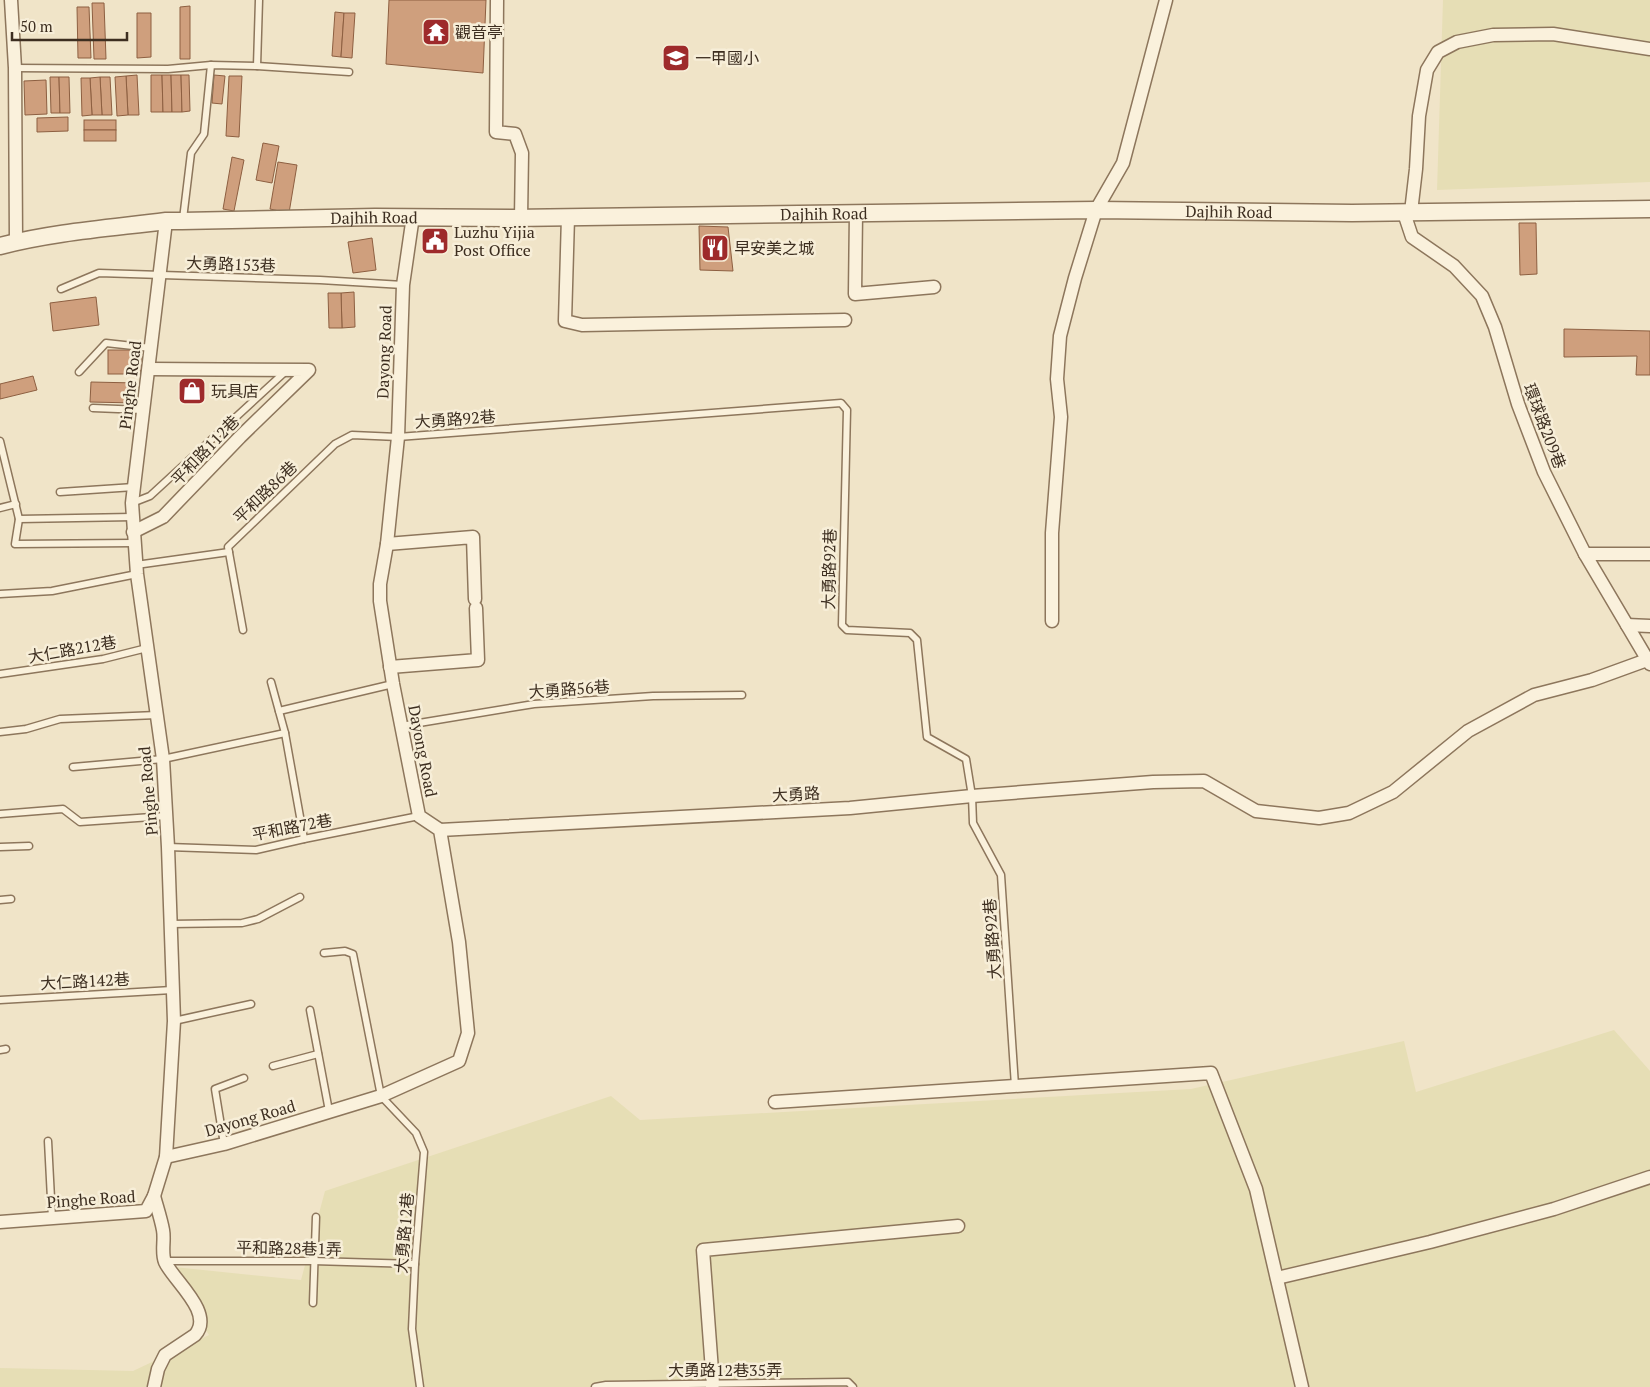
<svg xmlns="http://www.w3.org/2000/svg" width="1650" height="1387" viewBox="0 0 1650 1387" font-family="'PT Serif','Noto Sans TC',serif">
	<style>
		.farmland { fill: #e6deb5 }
		.building { fill: #cf9f7d; stroke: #8d5f41 }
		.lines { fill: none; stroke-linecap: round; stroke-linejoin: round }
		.service-casing { stroke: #8d765c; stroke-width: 9 }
		.minor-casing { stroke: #8d765c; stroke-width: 15 }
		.tertiary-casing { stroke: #8d765c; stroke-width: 19 }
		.service { stroke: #faf1dc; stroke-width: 6 }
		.minor { stroke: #faf1dc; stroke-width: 12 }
		.tertiary { stroke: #faf1dc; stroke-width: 16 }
		.labels { text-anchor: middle; stroke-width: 5; stroke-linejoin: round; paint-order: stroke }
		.poi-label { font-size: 16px; fill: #3d2e20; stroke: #f7eed8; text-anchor: start }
		.street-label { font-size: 16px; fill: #3d2e20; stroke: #f7eed8 }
	</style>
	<rect width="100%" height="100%" fill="#f0e4c8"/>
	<!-- farmland -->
	<g class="farmland">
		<path d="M 1443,0 L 1650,0 L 1650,182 L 1437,190 Z"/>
		<path d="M 1614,1030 L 1650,1071 L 1650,1387 L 0,1387 L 0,1368 L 133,1371 L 209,1335 L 164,1266 L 301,1280 L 325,1191 L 611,1096 L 640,1120 L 1191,1089 L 1404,1041 L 1416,1092 Z"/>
	</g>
	<!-- building -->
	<g class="building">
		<path d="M 389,0 L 486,0 L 483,73 L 386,64 Z"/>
		<path d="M 92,3 L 104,3 L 106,59 L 94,59 Z"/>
		<path d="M 190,6 L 190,59 L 180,59 L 180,7 Z"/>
		<path d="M 77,7 L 89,7 L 91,58 L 78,58 Z"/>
		<path d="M 335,12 L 344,13 L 341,57 L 332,56 Z"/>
		<path d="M 137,13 L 151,13 L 151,57 L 137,58 Z"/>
		<path d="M 344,13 L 355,13 L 352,58 L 341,57 Z"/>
		<path d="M 137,75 L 139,115 L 128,115 L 126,76 Z"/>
		<path d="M 151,75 L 162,75 L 163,112 L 151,112 Z"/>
		<path d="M 162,75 L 171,75 L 172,112 L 163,112 Z"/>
		<path d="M 171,75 L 181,75 L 182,112 L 172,112 Z"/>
		<path d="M 181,75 L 189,75 L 190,111 L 182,112 Z"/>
		<path d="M 214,75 L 225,76 L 222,104 L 212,103 Z"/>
		<path d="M 126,76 L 128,115 L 117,116 L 115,77 Z"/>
		<path d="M 229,76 L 242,76 L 239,137 L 226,136 Z"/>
		<path d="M 50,77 L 59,77 L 60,113 L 51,113 Z"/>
		<path d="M 59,77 L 69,77 L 70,113 L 60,113 Z"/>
		<path d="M 100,77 L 110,77 L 112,115 L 102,115 Z"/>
		<path d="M 100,77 L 102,115 L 92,115 L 90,78 Z"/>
		<path d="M 81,78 L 90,78 L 92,115 L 82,116 Z"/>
		<path d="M 46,80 L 47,114 L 25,115 L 24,81 Z"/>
		<path d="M 68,117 L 68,131 L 37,132 L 37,118 Z"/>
		<rect x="84" y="120" width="32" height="10"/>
		<rect x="84" y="130" width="32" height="11"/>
		<path d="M 263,143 L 279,146 L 272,183 L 256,180 Z"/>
		<path d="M 232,157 L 244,160 L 234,211 L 223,209 Z"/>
		<path d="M 278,162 L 297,165 L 289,213 L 270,209 Z"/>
		<path d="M 1519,223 L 1536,223 L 1537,274 L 1520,275 Z"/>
		<path d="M 699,226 L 728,227 L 733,271 L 700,270 Z"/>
		<path d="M 447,232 L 444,249 L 424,249 L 427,233 Z"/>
		<path d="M 372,238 L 376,270 L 353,273 L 348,242 Z"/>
		<path d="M 354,292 L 355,327 L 342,328 L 341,293 Z"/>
		<path d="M 328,293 L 341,293 L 342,328 L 329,328 Z"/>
		<path d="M 96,297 L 99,325 L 53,331 L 50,303 Z"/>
		<path d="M 1564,329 L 1650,331 L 1650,375 L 1636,375 L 1637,356 L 1564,357 Z"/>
		<rect x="108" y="350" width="33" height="24"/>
		<path d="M 33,376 L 37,390 L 0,399 L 0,384 Z"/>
		<path d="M 91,382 L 136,383 L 135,403 L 90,402 Z"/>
	</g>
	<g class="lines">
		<defs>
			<g id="service">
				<path d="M 257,66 L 259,0"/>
				<path d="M 15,68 L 168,69 L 211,65 L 257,66 L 349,72"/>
				<path d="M 183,219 L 191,153 L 204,134 L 211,65"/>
				<path d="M 61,289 L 99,273 L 320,280 L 403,285"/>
				<path d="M 79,372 L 106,343 L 151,348"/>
				<path d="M 93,408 L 143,410"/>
				<path d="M 0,441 L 19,519 L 133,517"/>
				<path d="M 60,492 L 134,487"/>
				<path d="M 132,503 L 150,496 L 286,371"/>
				<path d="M 0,508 L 16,504"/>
				<path d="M 19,519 L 15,544 L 134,543"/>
				<path d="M 136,565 L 229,552"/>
				<path d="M 0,594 L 52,591 L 137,574"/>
				<path d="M 243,630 L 228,547 L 335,444 L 352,435 L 398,437 L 841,403 L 847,410 L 842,625 L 847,630 L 910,633 L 917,640 L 927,737 L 966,759 L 972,796 L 973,823 L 1001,875 L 1015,1086"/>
				<path d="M 0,674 L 103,659 L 147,648"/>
				<path d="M 271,682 L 285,733 L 304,839"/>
				<path d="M 279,711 L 393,684"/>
				<path d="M 401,726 L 534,704 L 653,696 L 742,695"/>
				<path d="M 0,732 L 26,729 L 60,719 L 157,715"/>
				<path d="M 73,767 L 163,759 L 285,733"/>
				<path d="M 0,814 L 63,809 L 80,822 L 166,816"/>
				<path d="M 0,847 L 29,846"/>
				<path d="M 168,847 L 256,850 L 304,839 L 419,816"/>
				<path d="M 0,900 L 11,899"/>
				<path d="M 170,924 L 242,923 L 258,919 L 300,897"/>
				<path d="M 324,953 L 345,951 L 353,954 L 381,1096 L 416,1133 L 424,1152 L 415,1264 L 412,1329 L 420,1387"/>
				<path d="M 0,1000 L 172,990"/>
				<path d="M 310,1010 L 329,1111"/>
				<path d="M 174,1021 L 251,1004"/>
				<path d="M 0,1050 L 6,1049"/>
				<path d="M 273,1066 L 318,1054"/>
				<path d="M 48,1141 L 52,1218"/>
				<path d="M 224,1144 L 215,1089 L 244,1078"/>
				<path d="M 164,1261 L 313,1261 L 415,1264"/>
				<path d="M 313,1303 L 316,1217"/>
				<path d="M 595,1387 L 606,1385 L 848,1382 L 853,1387"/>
			</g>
			<g id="minor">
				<path d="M 11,0 L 15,68 L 16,242"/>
				<path d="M 497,0 L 496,132 L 515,134 L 522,153 L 521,218"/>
				<path d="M 1411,212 L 1416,169 L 1419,116 L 1427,70 L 1438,52 L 1457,42 L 1493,35 L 1553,34 L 1650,49"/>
				<path d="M 856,213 L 855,294 L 934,287"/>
				<path d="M 1404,213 L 1412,237 L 1454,266 L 1482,296 L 1495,327 L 1518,404 L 1544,472 L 1585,554 L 1650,664"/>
				<path d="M 568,217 L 565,321 L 582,325 L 845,320"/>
				<path d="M 133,532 L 163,517 L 240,437 L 309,370 L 149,369"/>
				<path d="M 387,544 L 473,537 L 475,599"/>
				<path d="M 1585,554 L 1650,554"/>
				<path d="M 1052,621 L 1052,533 L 1061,417 L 1057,379 L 1060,336 L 1075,278 L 1096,210 L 1123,163 L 1166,0"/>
				<path d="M 1627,625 L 1650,626"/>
				<path d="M 390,667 L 478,660 L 476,608"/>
				<path d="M 440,830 L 850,808 L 972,796 L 1153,782 L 1204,781 L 1256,811 L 1319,818 L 1349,813 L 1393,792 L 1468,731 L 1534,695 L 1592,680 L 1647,660"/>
				<path d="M 775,1102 L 1211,1073 L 1256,1189 L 1302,1387"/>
				<path d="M 166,1157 L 224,1144 L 381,1096 L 459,1061 L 468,1033 L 459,942 L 440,830 L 419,816 L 393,684 L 380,601 L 380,584 L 387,544 L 398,437 L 403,285 L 413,216"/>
				<path d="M 154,1196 C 157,1207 161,1219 163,1230 C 165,1240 161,1253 165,1262 C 173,1280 215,1313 195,1335 L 165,1355 L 158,1369 L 154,1387"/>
				<path d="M 0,1222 L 146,1211 L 154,1196 L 166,1157 L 174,1021 L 168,847 L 163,759 L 137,574 L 132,503 L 166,221"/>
				<path d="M 1277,1278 L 1430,1242 L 1554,1209 L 1650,1177"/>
				<path d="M 712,1387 L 713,1384 L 703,1250 L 958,1226"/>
			</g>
			<g id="tertiary">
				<path id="s1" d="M 0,246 C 54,232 111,228 166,221 L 182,221 L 375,217 L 513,218 L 1096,210 L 1352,213 L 1650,209"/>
			</g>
		</defs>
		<!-- service casing -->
		<use href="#service" class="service-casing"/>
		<!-- minor casing -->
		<use href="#minor" class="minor-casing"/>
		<!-- tertiary casing -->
		<use href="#tertiary" class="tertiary-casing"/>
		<!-- service -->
		<use href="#service" class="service"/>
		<!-- minor -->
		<use href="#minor" class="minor"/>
		<!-- tertiary -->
		<use href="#tertiary" class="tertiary"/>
	</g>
	<!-- icons -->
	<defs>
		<symbol id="temple-square" viewBox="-11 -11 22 22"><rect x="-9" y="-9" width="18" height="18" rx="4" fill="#9e2a2b" stroke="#f7eed8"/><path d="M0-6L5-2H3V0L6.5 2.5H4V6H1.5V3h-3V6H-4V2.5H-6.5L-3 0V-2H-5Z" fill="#fff"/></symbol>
		<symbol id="school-square" viewBox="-11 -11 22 22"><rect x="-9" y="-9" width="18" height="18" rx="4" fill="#9e2a2b" stroke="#f7eed8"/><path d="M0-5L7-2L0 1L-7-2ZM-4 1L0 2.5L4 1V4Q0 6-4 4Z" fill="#fff"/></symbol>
		<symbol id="civic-square" viewBox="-11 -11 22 22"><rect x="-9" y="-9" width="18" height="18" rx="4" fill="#9e2a2b" stroke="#f7eed8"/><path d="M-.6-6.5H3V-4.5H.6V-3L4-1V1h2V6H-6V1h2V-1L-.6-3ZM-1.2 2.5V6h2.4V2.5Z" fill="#fff"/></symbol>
		<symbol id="restaurant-square" viewBox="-11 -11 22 22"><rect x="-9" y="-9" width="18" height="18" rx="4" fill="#9e2a2b" stroke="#f7eed8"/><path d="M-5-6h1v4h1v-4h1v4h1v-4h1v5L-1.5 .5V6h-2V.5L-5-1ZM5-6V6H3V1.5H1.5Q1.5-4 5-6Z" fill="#fff"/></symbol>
		<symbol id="shop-square" viewBox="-11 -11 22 22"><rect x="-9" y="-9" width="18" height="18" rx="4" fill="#9e2a2b" stroke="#f7eed8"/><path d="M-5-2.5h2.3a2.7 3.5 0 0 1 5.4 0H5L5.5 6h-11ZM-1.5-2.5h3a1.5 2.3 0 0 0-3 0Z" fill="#fff"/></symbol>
	</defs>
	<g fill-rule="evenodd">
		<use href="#temple-square" x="420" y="16" width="32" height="32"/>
		<use href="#school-square" x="660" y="42" width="32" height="32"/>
		<use href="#civic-square" x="419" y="225" width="32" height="32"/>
		<use href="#restaurant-square" x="699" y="232" width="32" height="32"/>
		<use href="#shop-square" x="176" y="375" width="32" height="32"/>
	</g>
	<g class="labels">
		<!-- poi labels -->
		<g class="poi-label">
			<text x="455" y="38">觀音亭</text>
			<text x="695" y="64">一甲國小</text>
			<text x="454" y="238">Luzhu Yijia<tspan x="454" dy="18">Post Office</tspan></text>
			<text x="734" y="254">早安美之城</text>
			<text x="211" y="397">玩具店</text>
		</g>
		<!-- street labels -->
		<g class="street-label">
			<text dy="6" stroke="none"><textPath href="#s1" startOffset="1231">Dajhih Road</textPath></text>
			<text dy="6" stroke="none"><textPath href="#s1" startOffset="826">Dajhih Road</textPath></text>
			<text dy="6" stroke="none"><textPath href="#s1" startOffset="376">Dajhih Road</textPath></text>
			<text transform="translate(231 264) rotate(2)" y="6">大勇路153巷</text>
			<text transform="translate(384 352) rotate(-88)" y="6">Dayong Road</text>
			<text transform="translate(130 385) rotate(-83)" y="6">Pinghe Road</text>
			<text transform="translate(455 419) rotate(-4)" y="6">大勇路92巷</text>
			<text transform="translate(1545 426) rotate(69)" y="6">環球路209巷</text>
			<text transform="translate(205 450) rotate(-46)" y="6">平和路112巷</text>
			<text transform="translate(265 492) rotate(-44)" y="6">平和路86巷</text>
			<text transform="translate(829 569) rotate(-89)" y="6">大勇路92巷</text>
			<text transform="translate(72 649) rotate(-10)" y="6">大仁路212巷</text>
			<text transform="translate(569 689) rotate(-4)" y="6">大勇路56巷</text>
			<text transform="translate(423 751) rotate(79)" y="6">Dayong Road</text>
			<text transform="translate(148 791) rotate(-95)" y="6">Pinghe Road</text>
			<text transform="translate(796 794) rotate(-3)" y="6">大勇路</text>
			<text transform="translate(292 827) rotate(-11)" y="6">平和路72巷</text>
			<text transform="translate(992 939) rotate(-94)" y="6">大勇路92巷</text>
			<text transform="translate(85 981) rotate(-3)" y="6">大仁路142巷</text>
			<text transform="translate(250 1118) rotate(-16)" y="6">Dayong Road</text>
			<text transform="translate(91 1199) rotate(-4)" y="6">Pinghe Road</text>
			<text transform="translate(404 1233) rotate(-85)" y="6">大勇路12巷</text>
			<text transform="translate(289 1248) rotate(1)" y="6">平和路28巷1弄</text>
			<text x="725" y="1376">大勇路12巷35弄</text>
		</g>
	</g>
	<!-- scale -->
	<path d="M12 32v8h115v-8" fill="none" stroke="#3d2e20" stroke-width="2.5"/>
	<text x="20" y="32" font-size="15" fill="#3d2e20" stroke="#f7eed8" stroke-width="4" paint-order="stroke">50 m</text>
</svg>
